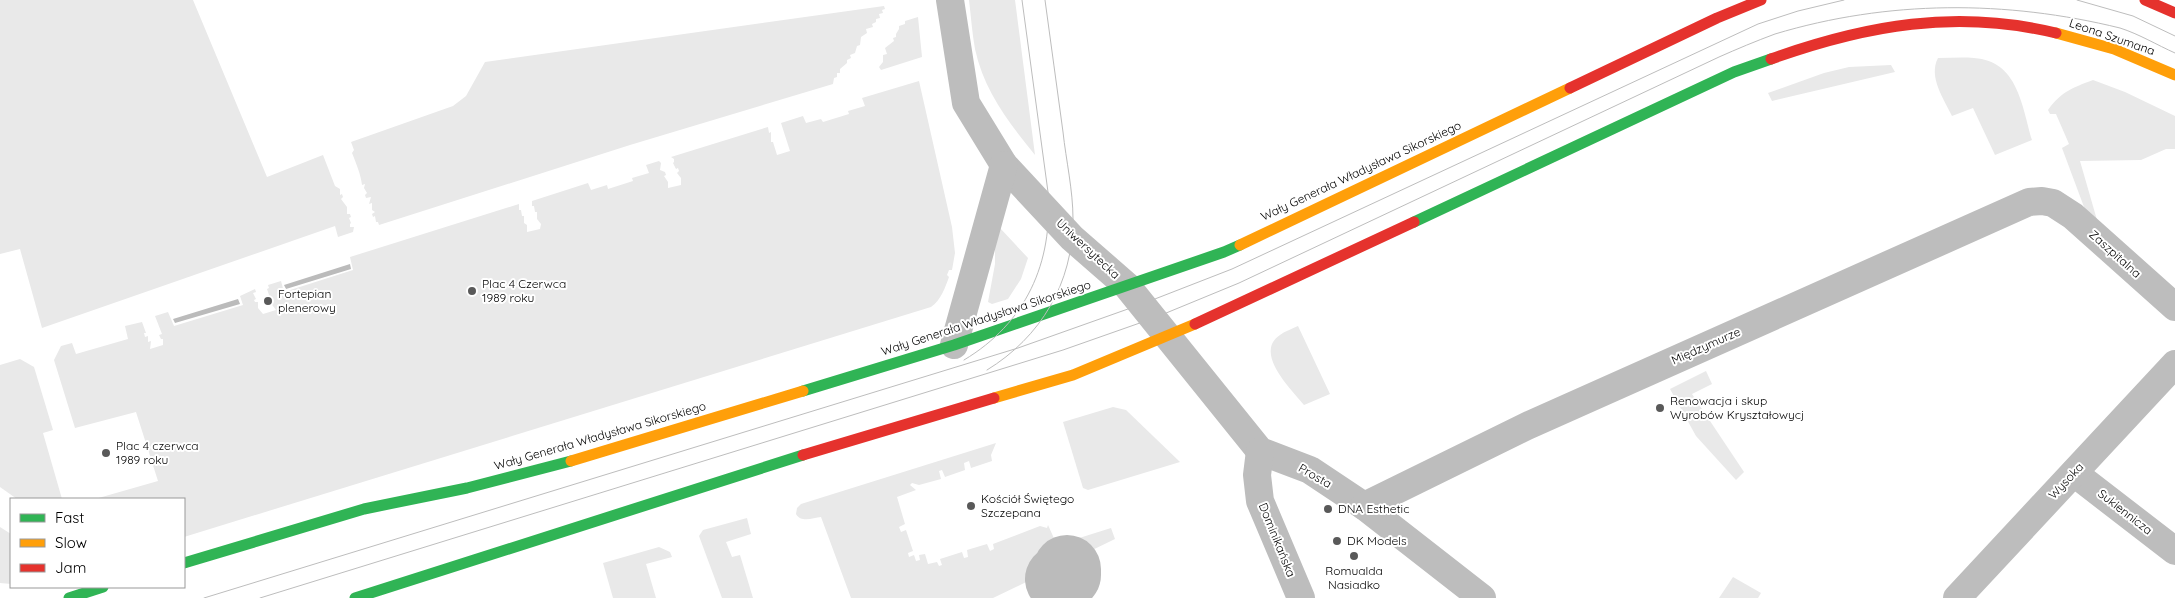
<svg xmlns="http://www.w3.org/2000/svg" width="2175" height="598" viewBox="0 0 2175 598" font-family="Quicksand,sans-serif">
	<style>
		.green { fill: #e9e9e9 }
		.water { fill: #bbb }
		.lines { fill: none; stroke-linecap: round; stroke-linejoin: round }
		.river { stroke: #bbb; stroke-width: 68 }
		.street { stroke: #bdbdbd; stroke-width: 28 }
		.fast { stroke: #30b455; stroke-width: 11 }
		.slow { stroke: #ff9f0a; stroke-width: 11 }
		.jam { stroke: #e5322d; stroke-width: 11 }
		.tram { stroke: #bdbdbd; stroke-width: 1 }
		.poi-dot { fill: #595959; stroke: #fff; stroke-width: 2 }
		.labels { text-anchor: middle; stroke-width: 4; stroke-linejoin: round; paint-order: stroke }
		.street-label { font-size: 12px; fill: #000; stroke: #fff }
		.poi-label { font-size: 12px; fill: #000; stroke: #fff; text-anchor: start }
	</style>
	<rect width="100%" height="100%" fill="#fff"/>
	<!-- green -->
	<g class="green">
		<path d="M 0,0 L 193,0 L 267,177 L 323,155 L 335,186 L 340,189 L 340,195 L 342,194 L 343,197 L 341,199 L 347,207 L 347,214 L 350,214 L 351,217 L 349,218 L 351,223 L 350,224 L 350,227 L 354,227 L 353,232 L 338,237 L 335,226 L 42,328 L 20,249 L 0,254 Z"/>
		<path d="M 969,0 L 1015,0 L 1035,155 C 1009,123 984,91 975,49 C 972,33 971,16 969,0 Z"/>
		<path d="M 884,6 L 885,9 L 882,10 L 883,13 L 879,14 L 880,18 L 876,19 L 876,22 L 872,24 L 873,27 L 866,29 L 867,33 L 861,37 L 860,45 L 857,46 L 855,53 L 850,55 L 851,58 L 847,60 L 847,63 L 840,69 L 840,73 L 837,73 L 837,77 L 834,78 L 833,84 L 630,145 L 379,225 L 378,222 L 376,222 L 375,216 L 373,217 L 372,214 L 375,212 L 372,210 L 372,203 L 369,204 L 371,197 L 366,198 L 365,195 L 367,193 L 364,188 L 365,184 L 362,185 C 361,175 356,163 352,153 L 354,150 L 351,142 L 453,106 L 466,96 L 485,62 Z"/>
		<path d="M 918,17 L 922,57 L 881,70 L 879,67 L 883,62 L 883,55 L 887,54 L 885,48 L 894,41 L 893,38 L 896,37 L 896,34 L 899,29 L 899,26 L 905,24 L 905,21 Z"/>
		<path d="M 1938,58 C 1950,58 1962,57 1974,58 C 2018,61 2022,106 2032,140 L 1995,155 L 1973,108 L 1952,116 C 1944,99 1928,77 1938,58 Z"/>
		<path d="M 1891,65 L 1895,72 L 1772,101 L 1768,93 L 1824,73 L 1849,67 Z"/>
		<path d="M 2093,80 L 2125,92 L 2175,116 L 2175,149 L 2166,149 L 2141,160 L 2080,161 L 2097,220 L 2089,215 L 2084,207 L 2062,148 L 2069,144 L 2056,114 L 2050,114 L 2048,110 C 2062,91 2072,88 2093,80 Z"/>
		<path d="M 919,81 L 952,227 L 955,253 L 952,270 L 949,270 L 947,275 L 949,277 C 945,288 941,300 931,307 L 184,537 L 184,499 L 95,499 L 158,481 L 136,412 L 75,428 L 54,360 L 61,346 L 72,343 L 76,354 L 128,339 L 125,326 L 142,322 L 146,333 L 144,333 L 145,337 L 148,336 L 148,342 L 151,341 L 150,349 L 163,345 L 163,339 L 161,339 L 159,335 L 162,334 L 155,316 L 168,312 L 174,326 L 243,305 L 240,296 L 255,289 L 256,292 L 253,293 L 256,299 L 254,300 L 255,302 L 258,302 L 258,308 L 263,314 L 276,310 L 270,302 L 272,301 L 271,298 L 268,299 L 267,295 L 269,295 L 267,289 L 269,288 L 268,285 L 281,281 L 284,292 L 353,270 L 350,257 L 519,204 L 519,210 L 521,210 L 522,216 L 524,216 L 524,223 L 527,225 L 527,232 L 540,229 L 541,224 L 537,219 L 537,212 L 535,212 L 534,206 L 532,206 L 532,201 L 588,183 L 591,190 L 607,185 L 608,189 L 633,181 L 632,178 L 649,173 L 646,165 L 659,161 L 661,163 L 660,170 L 665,172 L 666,175 L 664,176 L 668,182 L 668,188 L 681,185 L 681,178 L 677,173 L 679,171 L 678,168 L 676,169 L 673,163 L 674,162 L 674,159 L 671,157 L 768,127 L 769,133 L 771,132 L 771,142 L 773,142 L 777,155 L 790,151 L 781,123 L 803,116 L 806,123 L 821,119 L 823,122 L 849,114 L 848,111 L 865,106 L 862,98 Z"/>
		<path d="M 1000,228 L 1028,258 L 1021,279 L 1008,299 L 992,304 L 988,302 L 995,264 L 995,233 Z"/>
		<path d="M 1298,326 L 1330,394 L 1304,405 C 1292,390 1253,353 1280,335 C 1285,331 1292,329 1298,326 Z"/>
		<path d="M 20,359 L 34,367 L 53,430 L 43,433 L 62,499 L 17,499 L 0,487 L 0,365 Z"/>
		<path d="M 1706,371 L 1712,384 L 1692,394 L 1744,472 L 1736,480 L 1696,436 L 1670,389 Z"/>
		<path d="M 1113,407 L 1126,410 L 1180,462 L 1088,490 L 1083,488 L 1063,422 Z"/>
		<path d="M 996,443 L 991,455 L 992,461 L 971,468 L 969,461 L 964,463 L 965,470 L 945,477 L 942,470 L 939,471 L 941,479 L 919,485 L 912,483 L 910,485 L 916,490 L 897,497 L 905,524 L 899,527 L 901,532 L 906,530 L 913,551 L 908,553 L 909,557 L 914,555 L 916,561 L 920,560 L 919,555 L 925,554 L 928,564 L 937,562 L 939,566 L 942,565 L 940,559 L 962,552 L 964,558 L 968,557 L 967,550 L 987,544 L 990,551 L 994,549 L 993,544 L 1040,526 L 1047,528 L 1048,525 L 1057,545 L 1111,528 L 1115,539 L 993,598 L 851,598 L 821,517 C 813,518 801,523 796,514 L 797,508 L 801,504 Z"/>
		<path d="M 747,518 L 751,534 L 726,542 L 732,557 L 740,555 L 753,598 L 722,598 L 699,536 L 703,530 Z"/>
		<path d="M 0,527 L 11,534 L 11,584 L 0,583 Z"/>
		<path d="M 659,547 L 670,552 L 672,557 L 646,564 L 656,598 L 613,598 L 603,563 Z"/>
		<path d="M 1733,577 L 1761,593 L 1758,598 L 1719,598 Z"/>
	</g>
	<!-- water -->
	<g class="water">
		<path d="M 350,264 L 351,269 L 286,289 L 284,285 Z"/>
		<path d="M 238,299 L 240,304 L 175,323 L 173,319 Z"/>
	</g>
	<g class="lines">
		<!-- river -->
		<path class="river" d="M 1059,579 L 1067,575 L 1067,569"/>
		<!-- street -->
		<g class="street">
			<path d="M 950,0 L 966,103 L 1004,165 L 1072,238 L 1127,286 L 1260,451 L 1310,470 L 1364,506 L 1482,598"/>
			<path d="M 954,345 L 1004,165"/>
			<path d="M 1260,451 L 1257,475 L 1260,501 L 1301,598"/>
			<path d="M 2074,473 L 2175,551"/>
			<path d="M 1364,506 L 1527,426 L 2029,202 L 2042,201 L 2053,203 L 2073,216 L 2175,307"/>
			<path d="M 1957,598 L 2175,364"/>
		</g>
		<!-- fast -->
		<g class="fast">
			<path d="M 1414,222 L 1734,72 L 1771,59"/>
			<path d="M 803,391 L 954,345 L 1224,252 L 1240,245"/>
			<path d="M 184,563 L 364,509 L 467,488 L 571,461"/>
			<path d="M 69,598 L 103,587"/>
			<path d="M 355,598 L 803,455"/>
		</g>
		<!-- slow -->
		<g class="slow">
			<path d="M 2056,33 L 2114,49 L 2175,75"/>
			<path d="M 1240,245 L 1570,88"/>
			<path d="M 994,398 L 1073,375 L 1195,324"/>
			<path d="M 571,461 L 803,391"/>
		</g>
		<!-- jam -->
		<g class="jam">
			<path d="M 2145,0 L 2175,13"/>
			<path d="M 1771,59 C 1866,25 1956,9 2056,33"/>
			<path d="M 1570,88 L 1717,18 L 1761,0"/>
			<path d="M 1195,324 L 1414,222"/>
			<path d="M 803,455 L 994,398"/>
		</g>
		<!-- tram -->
		<g class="tram">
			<path d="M 2077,0 L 2133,16 L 2175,36"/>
			<path d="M 964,360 C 1026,323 1053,263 1048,192 L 1022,0"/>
			<path d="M 987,370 C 1041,337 1073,283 1073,219 C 1073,190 1066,160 1063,132 C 1057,88 1051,44 1045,0"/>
			<path d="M 204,598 L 1018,348 L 1142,304 L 1232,269 L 1758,24 L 1798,11 L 1844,0"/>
			<path d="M 260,598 L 1063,350 L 1154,318 L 1239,283 L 1719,57 C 1737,49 1756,41 1775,34 C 1888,0 2006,0 2120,28 C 2139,34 2157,45 2175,53"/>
		</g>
	</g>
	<!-- markers -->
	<g class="poi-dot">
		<circle cx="472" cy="291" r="5"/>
		<circle cx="268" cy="301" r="5"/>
		<circle cx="1660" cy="408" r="5"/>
		<circle cx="106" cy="453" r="5"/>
		<circle cx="971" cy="506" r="5"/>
		<circle cx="1328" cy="509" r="5"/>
		<circle cx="1337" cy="541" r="5"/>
		<circle cx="1354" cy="556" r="5"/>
	</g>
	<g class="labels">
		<!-- street labels -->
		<g class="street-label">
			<text transform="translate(2112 37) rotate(19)" y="4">Leona Szumana</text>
			<text transform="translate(1361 171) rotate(-25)" y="4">Wały Generała Władysława Sikorskiego</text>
			<text transform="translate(1088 249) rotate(43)" y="4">Uniwersytecka</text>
			<text transform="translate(2115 254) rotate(42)" y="4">Zaszpitalna</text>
			<text transform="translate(986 318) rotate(-18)" y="4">Wały Generała Władysława Sikorskiego</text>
			<text transform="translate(1706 346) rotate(-24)" y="4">Międzymurze</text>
			<text transform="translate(600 436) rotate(-16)" y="4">Wały Generała Władysława Sikorskiego</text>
			<text transform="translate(1315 476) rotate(30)" y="4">Prosta</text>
			<text transform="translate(2066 481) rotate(-47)" y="4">Wysoka</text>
			<text transform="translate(2125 512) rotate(38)" y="4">Sukiennicza</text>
			<text transform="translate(1277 540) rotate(68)" y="4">Dominikańska</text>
		</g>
		<!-- poi labels -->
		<g class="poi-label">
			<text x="482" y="288">Plac 4 Czerwca<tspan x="482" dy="14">1989 roku</tspan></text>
			<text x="278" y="298">Fortepian<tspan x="278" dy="14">plenerowy</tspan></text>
			<text x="1670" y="405">Renowacja i skup<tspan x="1670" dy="14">Wyrobów Kryształowycj</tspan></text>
			<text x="116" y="450">Plac 4 czerwca<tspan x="116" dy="14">1989 roku</tspan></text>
			<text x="981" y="503">Kościół Świętego<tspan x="981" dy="14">Szczepana</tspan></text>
			<text x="1338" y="513">DNA Esthetic</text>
			<text x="1347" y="545">DK Models</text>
			<text x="1354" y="575" text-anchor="middle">Romualda<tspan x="1354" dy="14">Nasiadko</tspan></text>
		</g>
	</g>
	<!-- legend -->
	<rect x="10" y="498" width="175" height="90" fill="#ffffff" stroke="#999999"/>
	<rect x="20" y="514" width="25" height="8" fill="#30b455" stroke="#999999"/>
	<text x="55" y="523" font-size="15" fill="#000000">Fast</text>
	<rect x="20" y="539" width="25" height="8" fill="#ff9f0a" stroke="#999999"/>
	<text x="55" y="548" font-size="15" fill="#000000">Slow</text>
	<rect x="20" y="564" width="25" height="8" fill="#e5322d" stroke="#999999"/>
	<text x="55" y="573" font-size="15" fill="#000000">Jam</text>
</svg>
